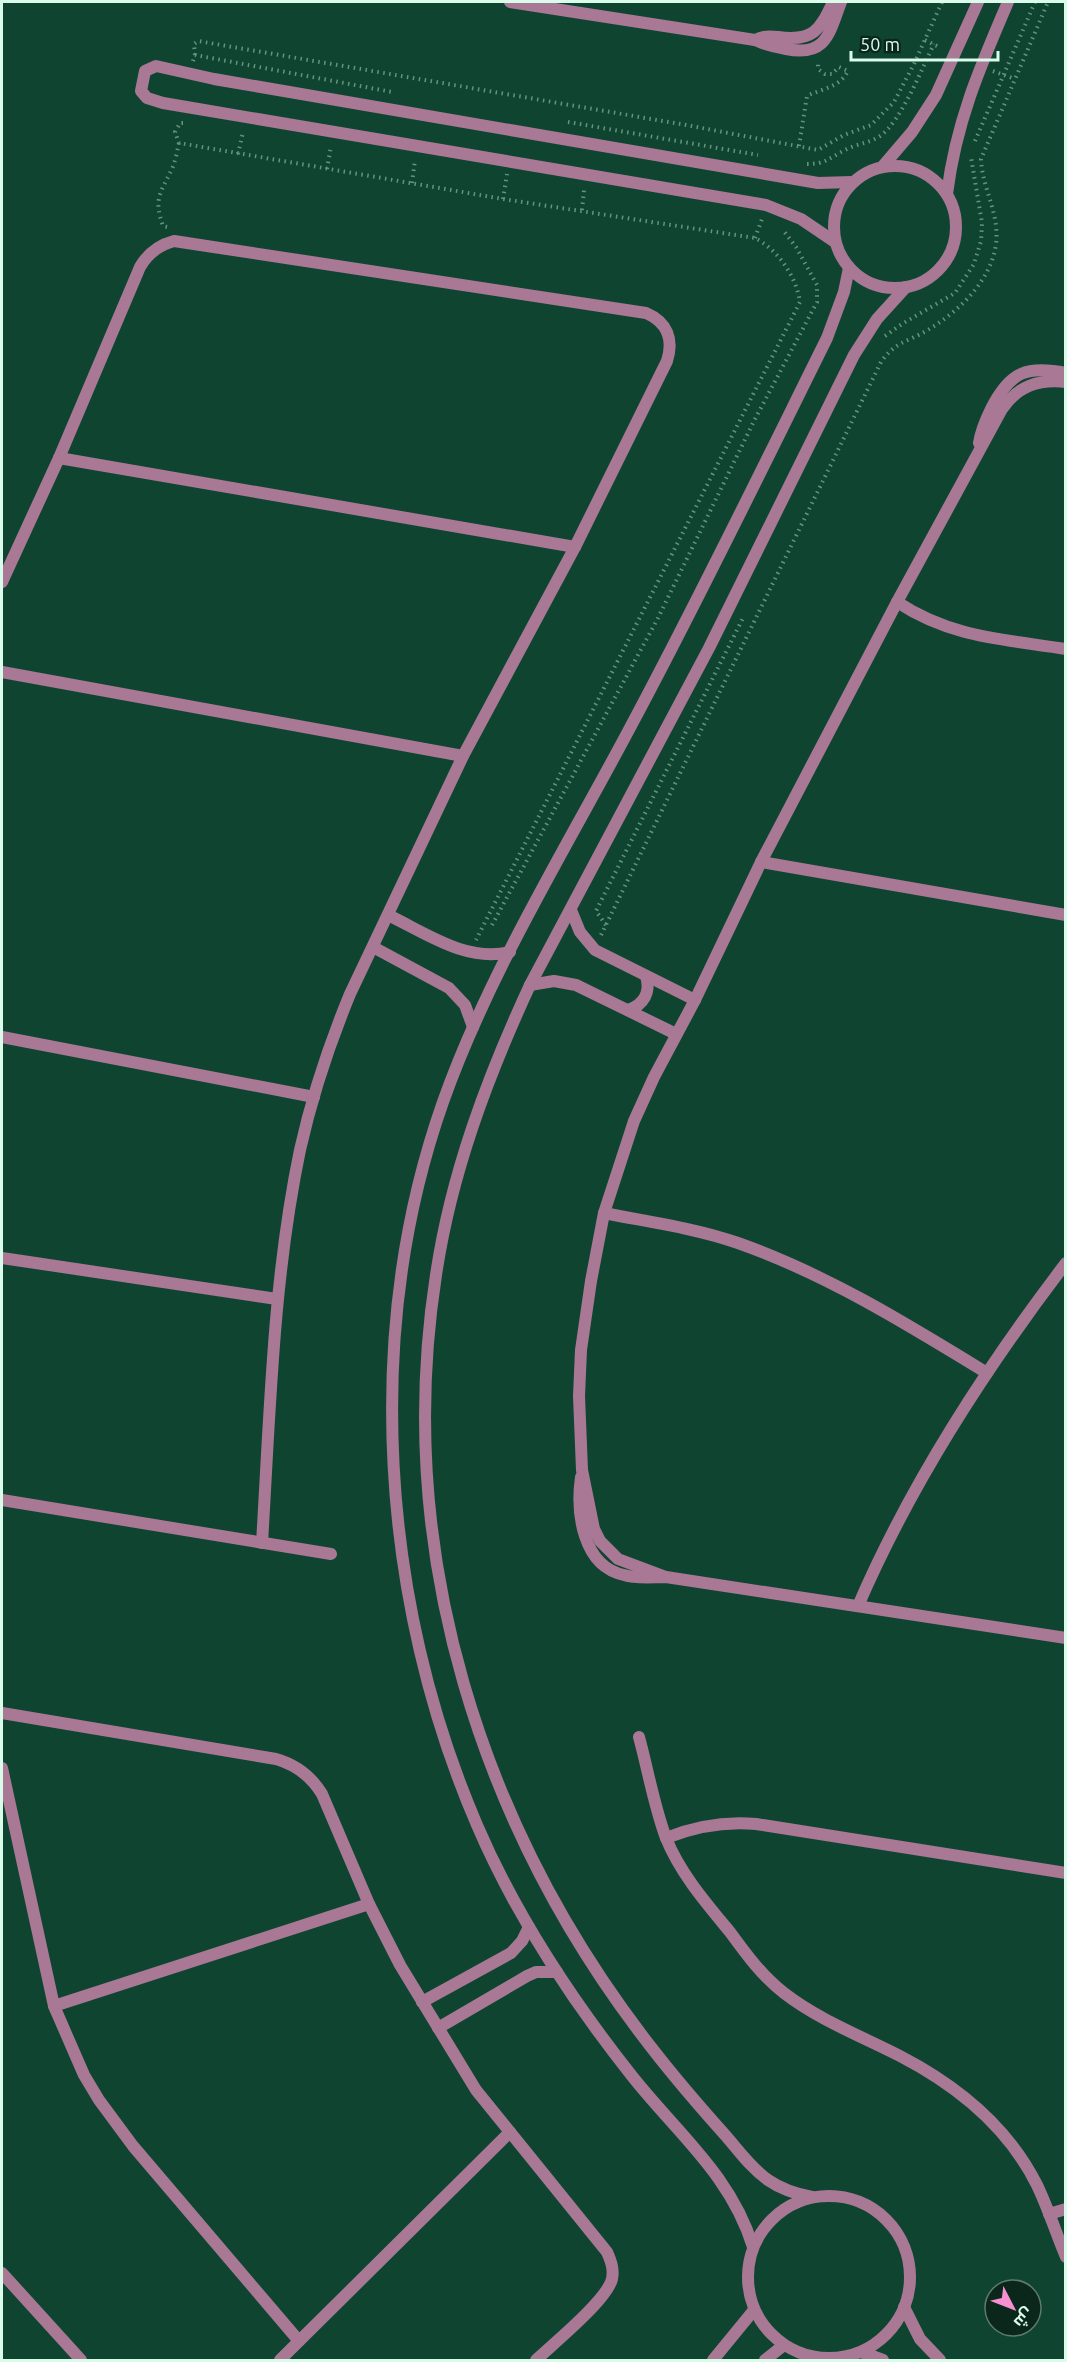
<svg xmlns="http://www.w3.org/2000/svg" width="1067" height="2362" viewBox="0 0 1067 2362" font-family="Ubuntu,Cairo,sans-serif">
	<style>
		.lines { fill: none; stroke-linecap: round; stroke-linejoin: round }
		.path { stroke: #669380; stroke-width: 4; stroke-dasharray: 1.5 4.5; stroke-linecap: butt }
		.minor { stroke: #a97895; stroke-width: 12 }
	</style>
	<rect width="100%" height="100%" fill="#0f4530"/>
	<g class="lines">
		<!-- path -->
		<g class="path">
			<path d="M 925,40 L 941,48"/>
			<path d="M 195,55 L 194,44 L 198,41 L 686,125 L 818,150 L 844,135 L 871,125 L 894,102 L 914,64 L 942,2"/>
			<path d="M 193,61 L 195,55 L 392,92"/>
			<path d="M 993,71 L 1015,79"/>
			<path d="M 568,122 L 758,155"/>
			<path d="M 183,123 L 180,123 L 175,132 L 179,143 L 503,199 L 755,238 C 778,250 796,276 800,302 L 476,940"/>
			<path d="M 975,141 L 1035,2"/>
			<path d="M 799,146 L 807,96 C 823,88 839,88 848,71 L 839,67 L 832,74 L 825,74 L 818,69 L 818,62"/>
			<path d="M 238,154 L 243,132"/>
			<path d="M 807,164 C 826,164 829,158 845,150 C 856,144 870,143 880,136 C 901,122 922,68 934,44"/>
			<path d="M 327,169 L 331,146"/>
			<path d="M 412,183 L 415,160"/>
			<path d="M 503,199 L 507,174"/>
			<path d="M 582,210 L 584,190"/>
			<path d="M 167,227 L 163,226 C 154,200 159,195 171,171 C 175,163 177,152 179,143"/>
			<path d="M 755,238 L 762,219"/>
			<path d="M 885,336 L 902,324 L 955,293 L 974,264 L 981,241 L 982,223 L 971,157"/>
			<path d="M 492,925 L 658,618 L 754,421 L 817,302 L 817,285 L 796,247 L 783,230"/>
			<path d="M 606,925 L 596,911 L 743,618"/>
			<path d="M 601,935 L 881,362 C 895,342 907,342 926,331 C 957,313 991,282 996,244 C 1000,214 982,188 981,159 L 1048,2"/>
		</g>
		<!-- minor -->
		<g class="minor">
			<path d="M 510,2 L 755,40 C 765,45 775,47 786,49 C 827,57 829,33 841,2"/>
			<path d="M 755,40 C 763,36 769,36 778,37 C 813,42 820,30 833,2"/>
			<circle cx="895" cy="227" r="61"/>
			<path d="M 883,166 L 912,132 L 936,95 L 978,2"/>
			<path d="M 947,194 C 956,122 980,67 1008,2"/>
			<path d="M 835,242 L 801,219 L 766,205 L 163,103 L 147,98 L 141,91 L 145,71 L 156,66 L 214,79 L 818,183 L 852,182"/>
			<path d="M 979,443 C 981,430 986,419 992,407 C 1010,372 1027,365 1066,373"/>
			<path d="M 59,458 L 575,547"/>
			<path d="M 2,582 L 59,458 L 140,267 C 148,253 159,245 174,241 L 646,313 C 667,322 674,339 667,361 L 575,547 L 463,756 L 350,994 C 329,1045 312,1096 300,1150 C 273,1279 270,1412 262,1543"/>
			<path d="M 897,602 C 952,638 1003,639 1066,649"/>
			<path d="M 2,672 L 463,756"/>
			<path d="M 761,862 L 1066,915"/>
			<path d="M 571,910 L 580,932 L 595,950 L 695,1000"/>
			<path d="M 388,915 C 426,933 467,963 510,952"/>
			<path d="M 373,947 L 449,988 L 465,1005 L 473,1027"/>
			<path d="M 530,985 L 554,981 L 576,985 L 676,1034"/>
			<path d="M 628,1010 C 644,1005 651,992 646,976"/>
			<path d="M 2,1037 L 314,1097"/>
			<path d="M 604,1213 C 649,1222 695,1228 738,1243 C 826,1274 907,1324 987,1373"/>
			<path d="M 2,1258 L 277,1299"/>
			<path d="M 581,1477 C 576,1512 582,1566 624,1575 C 637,1579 652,1577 666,1577 L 1066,1638"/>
			<path d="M 2,1500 L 331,1554"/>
			<path d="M 666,1577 L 618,1559 L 600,1541 L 594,1529 L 582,1470 L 579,1396 L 581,1350 L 591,1281 L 604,1213 L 634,1121 L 654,1077 L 695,1000 L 761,862 L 897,602 L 1002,409 C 1018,386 1038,379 1066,382"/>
			<path d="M 858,1606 C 911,1483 985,1369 1066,1263"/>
			<path d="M 2,1713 L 276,1759 C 297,1765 311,1776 322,1794 L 369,1904 L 400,1965 L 476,2090 L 607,2252 C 611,2261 614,2269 612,2279 C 607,2300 553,2344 536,2360"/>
			<path d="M 639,1737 C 648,1770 654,1806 666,1838 C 680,1873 706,1903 730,1932 C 746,1954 762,1976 784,1993 C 819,2020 861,2036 900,2056 C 956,2085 1008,2127 1037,2185 C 1048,2208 1056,2233 1066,2257"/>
			<path d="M 2,1768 L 54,2006 L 84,2075 L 99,2100 L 133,2146 L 299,2341"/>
			<path d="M 666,1838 C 696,1826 724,1821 756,1824 L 1066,1873"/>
			<path d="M 422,2002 L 511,1953 L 522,1941 L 529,1927"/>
			<path d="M 54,2006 L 369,1904"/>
			<path d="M 438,2028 L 527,1976 L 536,1972 L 557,1972"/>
			<circle cx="829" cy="2277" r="81"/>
			<path d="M 812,2197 C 796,2194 781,2189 768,2180 C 751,2168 739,2151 726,2136 C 700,2107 675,2078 651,2047 C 481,1829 393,1552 436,1275 C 451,1174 487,1078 530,985 L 709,648 L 854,355 L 877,319 L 906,287"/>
			<path d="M 1049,2214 L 1066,2209"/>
			<path d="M 753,2247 C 731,2175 677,2133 632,2076 C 571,1999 516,1916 477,1825 C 381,1602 362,1332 443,1102 C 489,972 567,847 632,724 C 700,597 763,467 827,338 L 844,292 L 849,268"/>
			<path d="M 2,2273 L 81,2360"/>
			<path d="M 904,2307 L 920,2339 L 940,2360"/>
			<path d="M 861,2352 L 883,2360"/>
			<path d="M 280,2360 L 510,2132"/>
			<path d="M 713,2360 L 754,2310"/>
			<path d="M 765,2360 L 784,2345"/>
		</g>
	</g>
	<!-- border -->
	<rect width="1067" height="2362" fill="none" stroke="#dafcea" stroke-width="6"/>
	<!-- north arrow -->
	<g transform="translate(1013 2308) rotate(132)"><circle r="28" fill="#0b271b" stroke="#5e7c6e" stroke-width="1.5"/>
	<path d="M0-4.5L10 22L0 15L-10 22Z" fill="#f690d0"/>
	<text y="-9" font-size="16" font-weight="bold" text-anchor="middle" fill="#dafcea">ش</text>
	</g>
	<!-- scale -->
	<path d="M851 51v9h147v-9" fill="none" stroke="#dafcea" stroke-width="3"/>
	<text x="860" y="51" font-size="18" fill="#dafcea" stroke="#0b271b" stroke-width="4.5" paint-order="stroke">50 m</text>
</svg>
